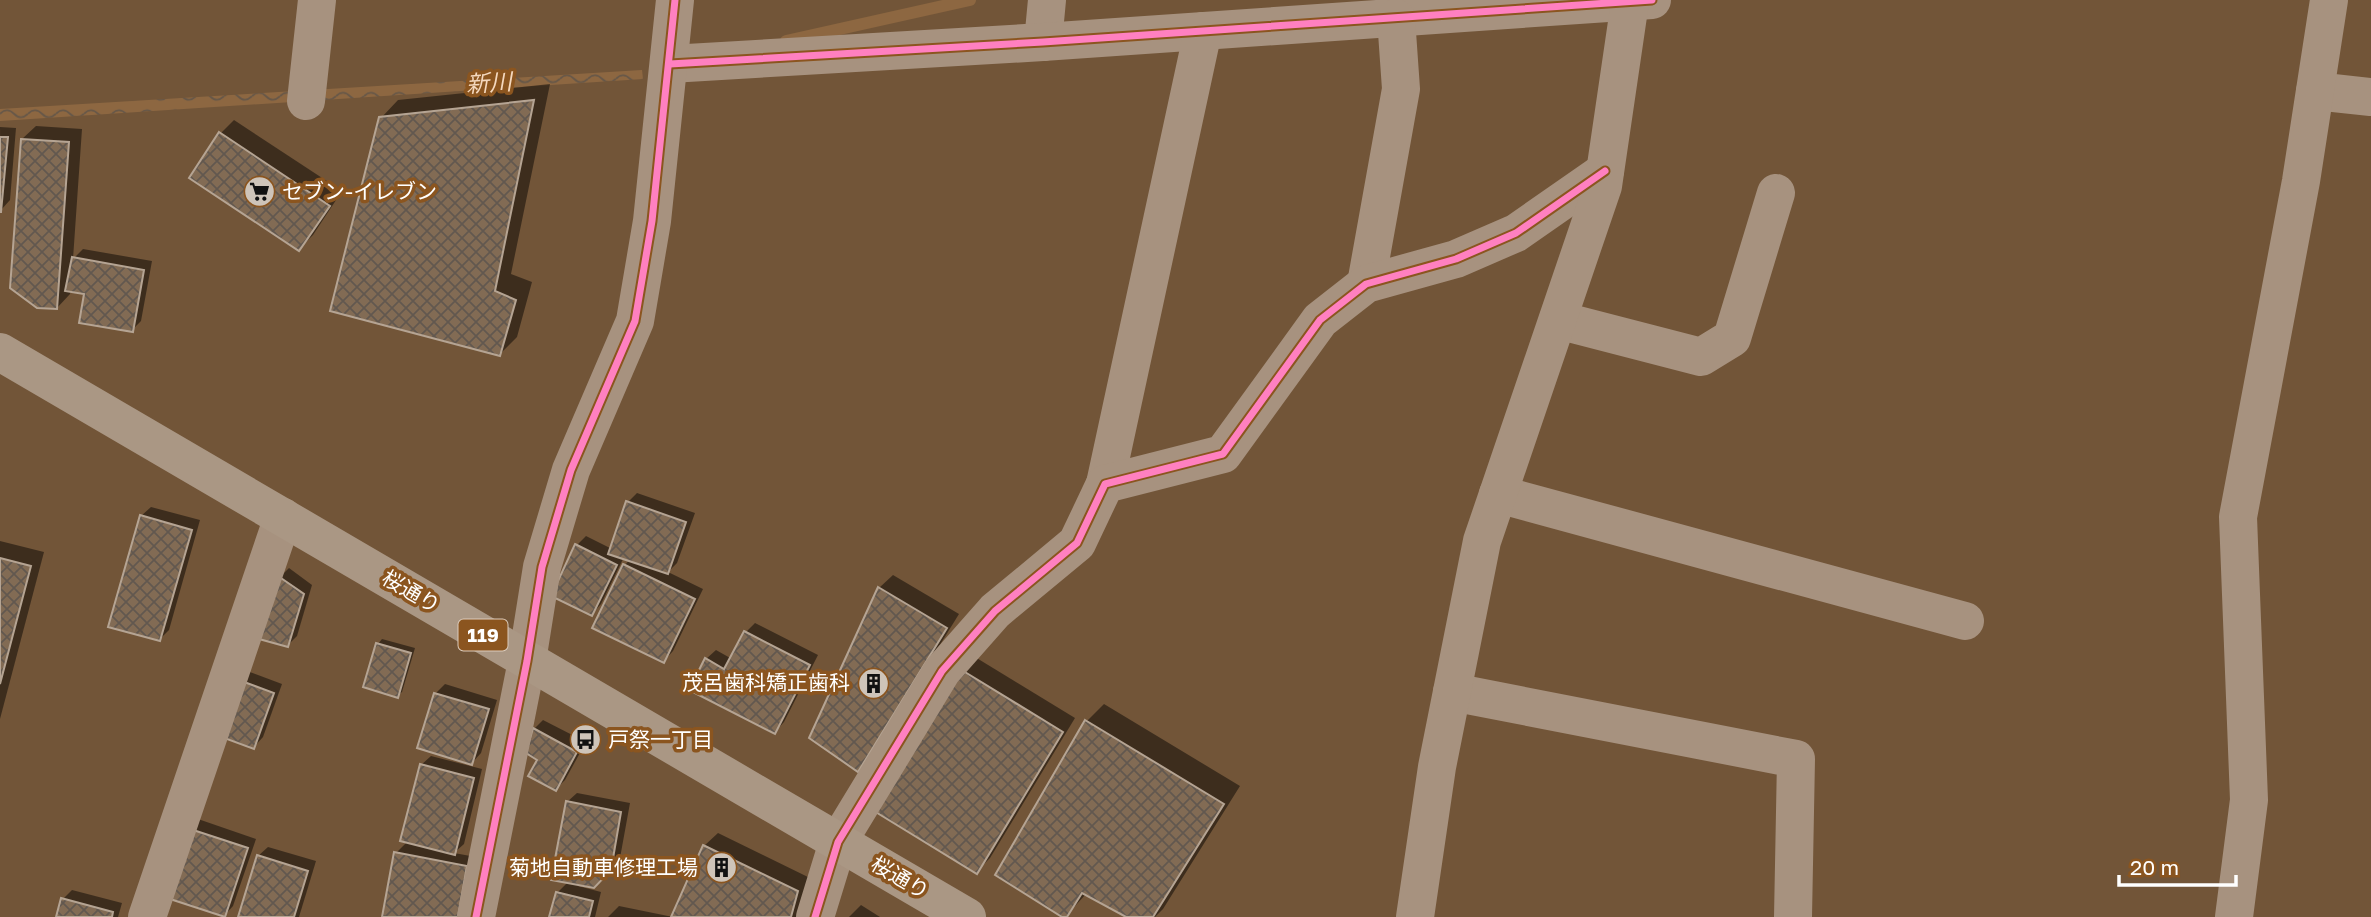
<svg xmlns="http://www.w3.org/2000/svg" width="2371" height="917" viewBox="0 0 2371 917" font-family="'Golos Text','Noto Sans JP',sans-serif">
	<style>
		.water { fill: url(#water-waves) }
		.shadow { fill: #0007 }
		.lines { fill: none; stroke-linecap: round; stroke-linejoin: round }
		.stream { stroke: #8d6741; stroke-width: 12 }
		.building { fill: url(#building-cross-hatch); stroke: #b5a493; stroke-width: 2 }
		.minor { stroke: #a7927f; stroke-width: 38 }
		.trunk { stroke: #aa9784; stroke-width: 38 }
		.cycleway-casing { stroke: #8b551f; stroke-width: 11 }
		.cycleway { stroke: #ff80c0; stroke-width: 7 }
		.labels { text-anchor: middle; stroke-width: 7; stroke-linejoin: round; paint-order: stroke }
		.shield { fill: #8b551f; stroke: #dcccbc; stroke-width: 2 }
		.shield-label { font-size: 19px; font-weight: bold; fill: #fff }
		.poi-label { font-size: 21px; fill: #fff; stroke: #8b551f; text-anchor: start }
		.street-label { font-size: 21px; fill: #fff; stroke: #8b551f }
		.water-label { font-size: 23px; font-style: italic; fill: #f4d8be; stroke: #8b551f }
	</style>
	<defs>
		<pattern id="water-waves" width="16" height="10" patternUnits="userSpaceOnUse" patternTransform="scale(1.75)"><rect width="16" height="10" fill="#8d6741"/><path d="M0 5q4-4 8 0t8 0" fill="none" stroke="#665748"/></pattern>
		<pattern id="building-cross-hatch" width="8" height="8" patternUnits="userSpaceOnUse" patternTransform="scale(1.75)"><rect width="8" height="8" fill="#826b54"/><path d="M0 0l8 8M0 8l8-8" fill="none" stroke="#62584f"/></pattern>
	</defs>
	<rect width="100%" height="100%" fill="#725538"/>
	<!-- water -->
	<path class="water" d="M 642,70 L 643,79 L 0,121 L 0,109 Z"/>
	<!-- shadow -->
	<g class="shadow">
		<path d="M 550,84 L 511,274 L 532,282 L 517,337 L 500,354 L 381,118 L 398,100 Z"/>
		<path d="M 234,120 L 342,191 L 313,235 L 299,249 L 221,133 Z"/>
		<path d="M 36,126 L 82,129 L 73,259 L 83,249 L 152,261 L 141,321 L 132,330 L 86,293 L 71,290 L 70,294 L 57,308 L 22,139 Z"/>
		<path d="M 0,127 L 16,128 L 10,200 L 1,210 Z"/>
		<path d="M 637,493 L 695,513 L 677,563 L 668,572 L 703,589 L 673,651 L 664,661 L 594,627 L 625,565 L 630,559 L 624,557 L 601,604 L 592,614 L 577,545 L 586,536 L 612,549 L 628,502 Z"/>
		<path d="M 151,507 L 200,520 L 169,630 L 160,639 L 141,516 Z"/>
		<path d="M 0,541 L 44,552 L 0,719 Z"/>
		<path d="M 289,568 L 312,585 L 297,636 L 288,645 L 280,577 Z"/>
		<path d="M 893,575 L 959,614 L 871,756 L 879,588 Z"/>
		<path d="M 755,623 L 818,655 L 784,722 L 775,732 L 706,659 L 716,650 L 732,659 L 746,632 Z"/>
		<path d="M 382,639 L 415,648 L 402,692 L 397,696 L 378,644 Z"/>
		<path d="M 975,657 L 1075,718 L 990,858 L 976,872 L 876,811 Z"/>
		<path d="M 247,671 L 282,684 L 263,737 L 254,747 L 218,734 Z"/>
		<path d="M 445,684 L 497,700 L 481,753 L 472,763 L 435,694 Z"/>
		<path d="M 1104,704 L 1240,786 L 1163,909 L 1155,917 L 1130,917 L 1086,894 L 1065,917 L 1087,721 Z"/>
		<path d="M 543,720 L 586,742 L 565,780 L 556,789 L 534,729 Z"/>
		<path d="M 431,756 L 482,769 L 464,844 L 454,853 L 476,857 L 464,917 L 384,917 L 396,853 L 408,841 L 421,765 Z"/>
		<path d="M 577,793 L 630,803 L 620,858 L 593,886 L 579,883 L 578,886 L 601,892 L 595,917 L 551,917 L 557,893 L 568,882 L 567,802 Z"/>
		<path d="M 198,819 L 256,839 L 233,906 L 224,916 L 189,829 Z"/>
		<path d="M 718,833 L 810,878 L 801,917 L 608,917 L 619,906 L 673,917 L 704,846 Z"/>
		<path d="M 268,847 L 316,861 L 299,917 L 240,917 L 258,856 Z"/>
		<path d="M 72,890 L 122,903 L 118,917 L 58,917 L 63,899 Z"/>
		<path d="M 861,905 L 880,917 L 849,917 Z"/>
	</g>
	<g class="lines">
		<!-- stream -->
		<path class="stream" d="M 786,41 L 970,0"/>
	</g>
	<!-- building -->
	<g class="building">
		<path d="M 534,100 L 495,291 L 516,300 L 500,356 L 330,311 L 379,117 Z"/>
		<path d="M 219,132 L 330,206 L 299,251 L 189,178 Z"/>
		<path d="M 0,137 L 8,137 L 1,212 L 0,212 Z"/>
		<path d="M 21,139 L 69,142 L 57,309 L 37,308 L 10,288 Z"/>
		<path d="M 72,257 L 144,270 L 133,332 L 79,323 L 84,294 L 65,291 Z"/>
		<path d="M 626,501 L 686,522 L 668,574 L 608,554 Z"/>
		<path d="M 140,515 L 192,530 L 160,641 L 108,627 Z"/>
		<path d="M 575,544 L 617,565 L 592,616 L 551,596 Z"/>
		<path d="M 0,558 L 31,566 L 0,684 Z"/>
		<path d="M 623,564 L 695,599 L 664,663 L 592,628 Z"/>
		<path d="M 278,576 L 304,594 L 288,647 L 259,639 Z"/>
		<path d="M 878,587 L 947,628 L 858,772 L 809,738 Z"/>
		<path d="M 744,631 L 810,665 L 775,734 L 689,690 L 705,658 L 724,669 Z"/>
		<path d="M 376,643 L 411,653 L 398,698 L 363,687 Z"/>
		<path d="M 960,669 L 1063,732 L 977,874 L 874,811 Z"/>
		<path d="M 236,679 L 274,693 L 254,749 L 216,735 Z"/>
		<path d="M 434,693 L 489,709 L 472,765 L 417,748 Z"/>
		<path d="M 1085,720 L 1224,804 L 1153,917 L 1126,917 L 1082,893 L 1067,917 L 1062,917 L 995,875 Z"/>
		<path d="M 533,728 L 577,752 L 556,791 L 528,776 L 537,760 L 526,753 Z"/>
		<path d="M 420,764 L 474,778 L 455,855 L 400,841 Z"/>
		<path d="M 566,801 L 621,812 L 611,870 L 594,888 L 551,880 Z"/>
		<path d="M 187,828 L 248,848 L 225,917 L 164,897 Z"/>
		<path d="M 703,845 L 798,891 L 791,917 L 671,917 Z"/>
		<path d="M 394,852 L 467,866 L 458,917 L 382,917 Z"/>
		<path d="M 257,855 L 308,871 L 294,917 L 238,917 Z"/>
		<path d="M 556,892 L 593,901 L 589,917 L 549,917 Z"/>
		<path d="M 61,898 L 113,912 L 112,917 L 56,917 Z"/>
	</g>
	<g class="lines">
		<!-- minor -->
		<g class="minor">
			<path d="M 1043,42 L 1047,0"/>
			<path d="M 670,64 L 1043,42 L 1652,0"/>
			<path d="M 2315,91 L 2371,97"/>
			<path d="M 306,101 L 317,0"/>
			<path d="M 1366,284 L 1401,89 L 1396,18"/>
			<path d="M 1558,320 L 1701,357 L 1732,338 L 1776,193"/>
			<path d="M 1105,484 L 1203,31"/>
			<path d="M 1498,494 L 1965,621"/>
			<path d="M 1452,692 L 1796,759 L 1793,917"/>
			<path d="M 147,917 L 283,517"/>
			<path d="M 476,917 L 527,661 L 542,567 L 571,470 L 635,321 L 652,221 L 675,0"/>
			<path d="M 815,917 L 838,842 L 942,671 L 995,611 L 1077,543 L 1105,484 L 1223,454 L 1320,320 L 1366,284 L 1456,259 L 1516,233 L 1605,171"/>
			<path d="M 1415,917 L 1437,767 L 1482,541 L 1603,186 L 1630,2"/>
			<path d="M 2234,917 L 2249,800 L 2238,517 L 2301,181 L 2329,0"/>
		</g>
		<!-- trunk -->
		<path class="trunk" d="M 0,352 L 967,917"/>
		<defs>
			<g id="cycleway">
				<path d="M 670,64 L 1043,42 L 1652,0"/>
				<path d="M 476,917 L 527,661 L 542,567 L 571,470 L 635,321 L 652,221 L 675,0"/>
				<path d="M 815,917 L 838,842 L 942,671 L 995,611 L 1077,543 L 1105,484 L 1223,454 L 1320,320 L 1366,284 L 1456,259 L 1516,233 L 1605,171"/>
			</g>
		</defs>
		<!-- cycleway casing -->
		<use href="#cycleway" class="cycleway-casing"/>
		<!-- cycleway -->
		<use href="#cycleway" class="cycleway"/>
	</g>
	<!-- icons -->
	<defs>
		<symbol id="supermarket-disc" viewBox="-11 -11 22 22"><circle r="9.5" fill="#cec4b9" stroke="#8b551f"/><path d="M-6-5.5h2.5l.6 2H6L4.5 2H-2.5L-4.4-4H-6ZM-1.5 3.2a1.3 1.3 0 1 0 .1 0ZM3 3.2a1.3 1.3 0 1 0 .1 0Z" fill="#111"/></symbol>
		<symbol id="building-disc" viewBox="-11 -11 22 22"><circle r="9.5" fill="#cec4b9" stroke="#8b551f"/><path d="M-4-6H4V6H1V3H-1V6H-4ZM-2.5-4.3h1.7v1.8h-1.7ZM.8-4.3h1.7v1.8H.8ZM-2.5-1h1.7V.8h-1.7ZM.8-1h1.7V.8H.8Z" fill="#111"/></symbol>
		<symbol id="bus-disc" viewBox="-11 -11 22 22"><circle r="9.5" fill="#cec4b9" stroke="#8b551f"/><path d="M-5-6H5V4H4V6H2V4H-2V6H-4V4H-5ZM-3.5-4V0h7V-4ZM-3.5 1.2v1.5H-2V1.2ZM2 1.2v1.5H3.5V1.2Z" fill="#111"/></symbol>
	</defs>
	<g fill-rule="evenodd">
		<use href="#supermarket-disc" x="242" y="174" width="35" height="35"/>
		<use href="#building-disc" x="856" y="666" width="35" height="35"/>
		<use href="#bus-disc" x="568" y="722" width="35" height="35"/>
		<use href="#building-disc" x="704" y="850" width="35" height="35"/>
	</g>
	<g class="labels">
		<!-- shield labels -->
		<rect class="shield" x="458.5" y="619.5" width="49" height="31" rx="5"/>
		<g class="shield-label">
			<text x="483" y="642">119</text>
		</g>
		<!-- poi labels -->
		<g class="poi-label">
			<text x="282" y="199">セブン-イレブン</text>
			<text x="850" y="690" text-anchor="end">茂呂歯科矯正歯科</text>
			<text x="608" y="747">戸祭一丁目</text>
			<text x="698" y="875" text-anchor="end">菊地自動車修理工場</text>
		</g>
		<!-- street labels -->
		<g class="street-label">
			<text transform="translate(411 592) rotate(30)" y="7">桜通り</text>
			<text transform="translate(900 878) rotate(30)" y="7">桜通り</text>
		</g>
		<!-- water labels -->
		<g class="water-label">
			<text transform="translate(489 83) rotate(-4)" y="8">新川</text>
		</g>
	</g>
	<!-- scale -->
	<path d="M2119 875v10h117v-10" fill="none" stroke="#ffffff" stroke-width="3.5"/>
	<text x="2130" y="875" font-size="21" fill="#ffffff" stroke="#8b551f" stroke-width="5" paint-order="stroke">20 m</text>
</svg>
